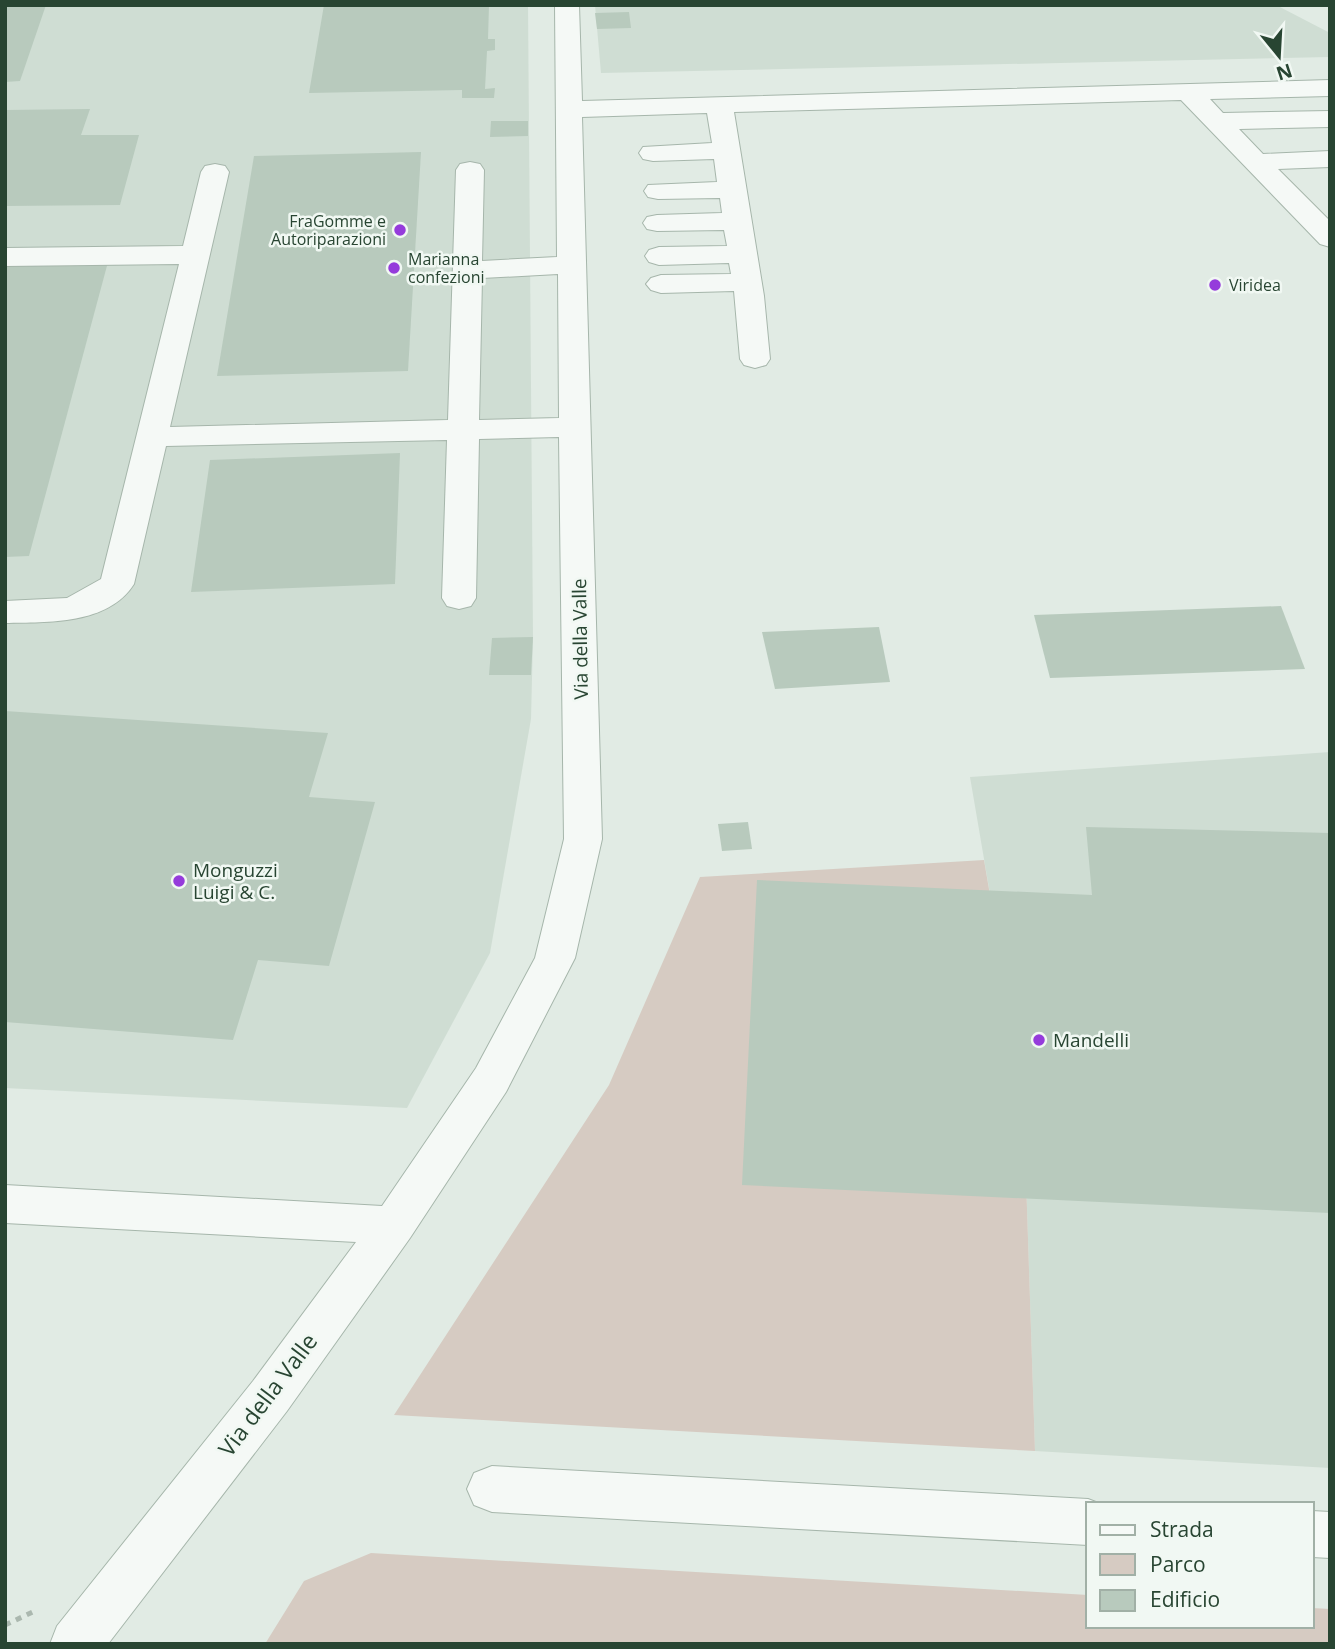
<svg xmlns="http://www.w3.org/2000/svg" width="1335" height="1649" viewBox="0 0 1335 1649" font-family="'Open Sans',sans-serif">
	<style>
		.built { fill: #cfddd3 }
		.green { fill: #d6cbc2 }
		.building { fill: #b8cabd }
		.lines { fill: none; stroke-linecap: round; stroke-linejoin: round }
		.minor-casing { stroke: #a6b6ab; stroke-width: 2 }
		.path { stroke: #abb8af; stroke-width: 5; stroke-dasharray: 6 6; stroke-linecap: butt }
		.minor { fill: #f5f9f6; fill-rule: evenodd }
		.poi-dot { fill: #953bdb; stroke: #f1f8f3; stroke-width: 2.5 }
		.labels { text-anchor: middle; stroke-width: 5; stroke-linejoin: round; paint-order: stroke }
		.far-poi-label { font-size: 16px; fill: #284532; stroke: #f1f8f3; text-anchor: start }
		.street-label { font-size: 19px; fill: #284532; stroke: #f1f8f3 }
		.poi-label { font-size: 19px; fill: #284532; stroke: #f1f8f3; text-anchor: start }
		.near-street-label { font-size: 23px; fill: #284532; stroke: #f1f8f3 }
	</style>
	<rect width="100%" height="100%" fill="#e1ebe4"/>
	<!-- built -->
	<g class="built">
		<path d="M 5,5 L 528,5 L 533,637 L 531,719 L 490,953 L 407,1108 L 5,1088 Z"/>
		<path d="M 595,5 L 1276,5 L 1330,33 L 1330,57 L 601,73 Z"/>
		<path d="M 1330,752 L 1330,1468 L 1035,1451 L 1023,1087 L 970,777 Z"/>
	</g>
	<!-- green -->
	<g class="green">
		<path d="M 984,860 L 1023,1087 L 1035,1451 L 394,1415 L 609,1085 L 700,877 Z"/>
		<path d="M 371,1553 L 1088,1595 L 1088,1626 L 1312,1626 L 1312,1608 L 1330,1609 L 1330,1644 L 265,1644 L 304,1581 Z"/>
	</g>
	<!-- building -->
	<g class="building">
		<path d="M 5,5 L 46,5 L 20,81 L 5,82 Z"/>
		<path d="M 324,5 L 489,5 L 488,39 L 495,39 L 495,50 L 487,51 L 485,89 L 495,88 L 494,98 L 462,98 L 462,90 L 309,93 Z"/>
		<path d="M 629,12 L 631,28 L 597,29 L 595,13 Z"/>
		<path d="M 90,109 L 81,135 L 139,135 L 120,205 L 5,206 L 5,110 Z"/>
		<path d="M 491,121 L 528,121 L 528,136 L 490,137 Z"/>
		<path d="M 421,152 L 408,371 L 217,376 L 254,156 Z"/>
		<path d="M 108,262 L 29,556 L 5,557 L 5,264 Z"/>
		<path d="M 400,453 L 395,584 L 191,592 L 210,460 Z"/>
		<path d="M 1281,606 L 1305,669 L 1050,678 L 1034,615 Z"/>
		<path d="M 879,627 L 890,682 L 775,689 L 762,632 Z"/>
		<path d="M 533,637 L 531,675 L 489,675 L 492,638 Z"/>
		<path d="M 5,711 L 328,733 L 309,797 L 375,802 L 329,966 L 258,960 L 233,1040 L 5,1022 Z"/>
		<path d="M 748,822 L 752,849 L 722,851 L 718,824 Z"/>
		<path d="M 1086,827 L 1330,833 L 1330,1213 L 742,1185 L 757,880 L 1092,895 Z"/>
	</g>
	<g class="lines">
		<defs>
			<g id="minor">
				<path d="M 555,5 L 579,5 L 582,101 L 1330,80 L 1330,96 L 1210,99 L 1223,113 L 1330,111 L 1330,127 L 1239,129 L 1263,154 L 1330,151 L 1330,167 L 1278,169 L 1330,221 L 1330,247 L 1320,244 L 1181,100 L 734,112 L 764,296 L 770,359 L 766,365 L 755,368 L 744,365 L 740,359 L 734,291 L 661,293 L 651,290 L 646,284 L 651,278 L 661,275 L 731,274 L 729,263 L 659,265 L 649,262 L 645,256 L 649,250 L 659,247 L 727,246 L 724,230 L 657,231 L 647,229 L 643,223 L 647,217 L 657,215 L 722,213 L 720,198 L 658,199 L 648,197 L 644,191 L 648,185 L 717,182 L 714,159 L 653,161 L 643,159 L 639,153 L 643,147 L 712,143 L 707,113 L 582,117 L 602,839 L 575,958 L 506,1092 L 410,1238 L 287,1411 L 108,1644 L 50,1644 L 57,1626 L 253,1381 L 356,1242 L 5,1223 L 5,1185 L 382,1206 L 476,1068 L 535,958 L 564,839 L 559,437 L 479,439 L 476,598 L 471,606 L 459,609 L 447,606 L 442,598 L 447,440 L 166,446 L 134,584 C 108,625 48,622 5,623 L 5,601 L 67,598 L 101,579 L 179,264 L 5,266 L 5,248 L 183,246 L 201,172 L 205,166 L 215,164 L 225,166 L 229,172 L 170,427 L 448,420 L 456,170 L 460,164 L 470,162 L 480,164 L 484,170 L 482,261 L 557,257 ZM 558,274 L 559,418 L 479,420 L 482,278 Z"/>
				<path d="M 492,1466 L 1088,1499 L 1101,1504 L 1088,1504 L 1088,1545 L 492,1512 L 474,1505 L 467,1489 L 474,1473 Z"/>
				<path d="M 1312,1511 L 1330,1512 L 1330,1558 L 1312,1557 Z"/>
			</g>
		</defs>
		<!-- minor casing -->
		<use href="#minor" class="minor-casing"/>
		<!-- path -->
		<path class="path" d="M 5,1625 L 35,1611"/>
		<!-- minor -->
		<use href="#minor" class="minor"/>
	</g>
	<!-- markers -->
	<g class="poi-dot">
		<circle cx="400" cy="230" r="7"/>
		<circle cx="394" cy="268" r="7"/>
		<circle cx="1215" cy="285" r="7"/>
		<circle cx="179" cy="881" r="7"/>
		<circle cx="1039" cy="1040" r="7"/>
	</g>
	<g class="labels">
		<!-- far-poi labels -->
		<g class="far-poi-label">
			<text x="386" y="227" text-anchor="end">FraGomme e<tspan x="386" dy="18">Autoriparazioni</tspan></text>
			<text x="408" y="265">Marianna<tspan x="408" dy="18">confezioni</tspan></text>
			<text x="1229" y="291">Viridea</text>
		</g>
		<!-- street labels -->
		<g class="street-label">
			<text transform="translate(580 639) rotate(-91)" y="7">Via della Valle</text>
		</g>
		<!-- poi labels -->
		<g class="poi-label">
			<text x="193" y="877">Monguzzi<tspan x="193" dy="22">Luigi &amp; C.</tspan></text>
			<text x="1053" y="1047">Mandelli</text>
		</g>
		<!-- near-street labels -->
		<g class="near-street-label">
			<text transform="translate(268 1395) rotate(-53)" y="8">Via della Valle</text>
		</g>
	</g>
	<!-- border -->
	<rect width="1335" height="1649" fill="none" stroke="#284532" stroke-width="14"/>
	<!-- legend -->
	<rect x="1086" y="1502" width="228" height="126" fill="#f1f8f3" stroke="#a1b0a6" stroke-width="2"/>
	<rect x="1100" y="1525" width="35" height="10" fill="#f5f9f6" stroke="#a1b0a6" stroke-width="2"/>
	<text x="1150" y="1537" font-size="21" fill="#284532">Strada</text>
	<rect x="1100" y="1554" width="35" height="21" fill="#d6cbc2" stroke="#a1b0a6" stroke-width="2"/>
	<text x="1150" y="1572" font-size="21" fill="#284532">Parco</text>
	<rect x="1100" y="1590" width="35" height="21" fill="#b8cabd" stroke="#a1b0a6" stroke-width="2"/>
	<text x="1150" y="1607" font-size="21" fill="#284532">Edificio</text>
	<!-- north arrow -->
	<g transform="translate(1279 56) rotate(162)" stroke="#f1f8f3" stroke-width="5" paint-order="stroke">
	<path d="M0-5L12 26L0 18L-12 26Z" fill="#284532"/>
	<text y="-10" font-size="19" font-weight="bold" text-anchor="middle" fill="#284532">N</text>
	</g>
</svg>
